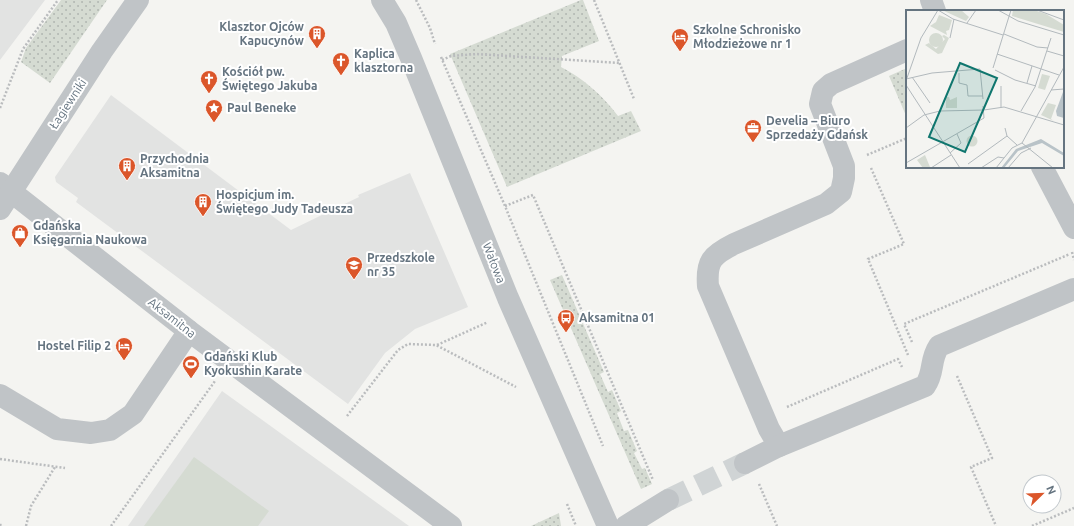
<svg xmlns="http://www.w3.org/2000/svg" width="1074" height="526" viewBox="0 0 1074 526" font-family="Ubuntu,sans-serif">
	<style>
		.built { fill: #e2e3e2 }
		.grass { fill: url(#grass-dots) }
		.pitch { fill: #d5dbd2 }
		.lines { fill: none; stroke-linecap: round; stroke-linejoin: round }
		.minor-tunnel { stroke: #d0d4d5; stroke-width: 22; stroke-dasharray: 22 11; stroke-linecap: butt }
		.path { stroke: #babcbe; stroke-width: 2.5; stroke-dasharray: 2 2; stroke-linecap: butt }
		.minor { stroke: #c0c4c7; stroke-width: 22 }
		.labels { text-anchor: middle; stroke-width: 4; stroke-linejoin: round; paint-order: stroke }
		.poi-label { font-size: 12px; font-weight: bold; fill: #657480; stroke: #fff; text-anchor: start }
		.street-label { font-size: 12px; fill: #657480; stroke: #fff }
		.inset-road { fill: none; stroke: #b2b9bd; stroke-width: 1 }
		.view { fill: #0f766e; fill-opacity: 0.15; stroke: #0f766e; stroke-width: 2 }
		.inset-edge { fill: none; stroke: #657480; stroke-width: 2 }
	</style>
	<defs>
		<pattern id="grass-dots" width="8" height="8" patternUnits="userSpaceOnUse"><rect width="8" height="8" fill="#d5dbd2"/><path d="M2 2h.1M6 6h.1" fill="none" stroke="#b0b6b0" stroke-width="1.8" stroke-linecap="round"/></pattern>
	</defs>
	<rect width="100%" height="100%" fill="#f4f4f1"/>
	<!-- built -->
	<g class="built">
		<path d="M 0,0 L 45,0 L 0,60 Z"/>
		<path d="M 111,95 L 291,230 L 359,197 L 358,195 L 410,173 L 468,307 L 415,329 L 385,353 L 348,404 L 76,202 L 78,198 L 56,182 L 55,177 Z"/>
		<path d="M 222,391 L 409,526 L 128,526 Z"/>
	</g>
	<!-- grass -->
	<g class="grass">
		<path d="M 61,0 L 107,0 L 50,83 L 21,62 L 26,48 Z"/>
		<path d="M 581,0 L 583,0 L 599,41 L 562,56 L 561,67 C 583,78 603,96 618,116 L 631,111 L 641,131 L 507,187 L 450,54 Z"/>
		<path d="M 907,68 L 907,118 L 889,76 Z"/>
		<path d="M 562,275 L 604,372 L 600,374 L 608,392 L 612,390 L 621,411 L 617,413 L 624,431 L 628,430 L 637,451 L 634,453 L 642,469 L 645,468 L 652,484 L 641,489 L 550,280 Z"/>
		<path d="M 559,513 L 561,526 L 531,526 Z"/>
	</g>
	<!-- pitch -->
	<path class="pitch" d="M 194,457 L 269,511 L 258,526 L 144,526 Z"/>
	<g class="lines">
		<!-- minor-tunnel -->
		<path class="minor-tunnel" d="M 668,500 L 745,463"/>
		<!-- path -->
		<g class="path">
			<path d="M 416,0 L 430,28 L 435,44"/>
			<path d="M 594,0 L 634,99"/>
			<path d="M 441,57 L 505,206 L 603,446"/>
			<path d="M 442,60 L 451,56 L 477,54 L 620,63"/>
			<path d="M 0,108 L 23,49 L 58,0"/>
			<path d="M 867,155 L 907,138"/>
			<path d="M 871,168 L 904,244 L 868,259 L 908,355"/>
			<path d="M 505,206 L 533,195 L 653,480"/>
			<path d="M 1072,252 L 1074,260"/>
			<path d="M 912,342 L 904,324 L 1070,254"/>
			<path d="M 437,345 L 488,322"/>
			<path d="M 957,376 L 992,458 L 971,467 L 996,526"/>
			<path d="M 787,407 L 898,359 L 902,367"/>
			<path d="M 347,416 L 398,350 L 408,344 L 436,345 L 516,387"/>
			<path d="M 0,459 L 65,468"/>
			<path d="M 759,484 L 777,526"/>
			<path d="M 567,504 L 576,526"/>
			<path d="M 0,524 L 1,526"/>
			<path d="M 26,526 L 31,506 L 55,467"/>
			<path d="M 111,526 L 215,381"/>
			<path d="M 1032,526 L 1074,508"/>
		</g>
		<!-- minor -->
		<g class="minor">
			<path d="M 382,0 L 396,23 L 411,58 L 508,298 L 608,526"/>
			<path d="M 931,0 L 935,11"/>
			<path d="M 1042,167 L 1074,228"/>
			<path d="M 0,183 L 189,331 L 451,526"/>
			<path d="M 0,209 L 102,51 L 138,0"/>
			<path d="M 0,395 L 57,429 L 91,433 L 110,430 L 133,414 L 189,331"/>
			<path d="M 779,446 L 769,429 L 708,286 C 706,261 712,255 734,244 L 826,204 L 841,192 L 844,178 L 844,166 L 820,104 L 823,91 L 831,84 L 907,50"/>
			<path d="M 745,463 L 779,446 L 925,386 C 935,372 929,361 939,346 L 1074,289"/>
			<path d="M 626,526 L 668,500"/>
		</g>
	</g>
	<!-- icons -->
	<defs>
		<symbol id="building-pin" viewBox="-11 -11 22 30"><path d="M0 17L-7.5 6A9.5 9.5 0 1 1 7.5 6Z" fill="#db562a" stroke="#fff"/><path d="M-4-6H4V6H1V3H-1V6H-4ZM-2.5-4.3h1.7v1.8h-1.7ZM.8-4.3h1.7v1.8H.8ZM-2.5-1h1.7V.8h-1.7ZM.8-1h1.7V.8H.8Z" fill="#fff"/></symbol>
		<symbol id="hotel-pin" viewBox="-11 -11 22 30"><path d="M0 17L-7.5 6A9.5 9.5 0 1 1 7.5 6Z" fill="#db562a" stroke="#fff"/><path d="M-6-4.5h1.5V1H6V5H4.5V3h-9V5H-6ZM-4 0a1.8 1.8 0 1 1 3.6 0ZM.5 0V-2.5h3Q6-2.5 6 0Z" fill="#fff"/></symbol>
		<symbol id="church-pin" viewBox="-11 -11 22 30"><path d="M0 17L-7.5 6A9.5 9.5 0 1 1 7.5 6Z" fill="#db562a" stroke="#fff"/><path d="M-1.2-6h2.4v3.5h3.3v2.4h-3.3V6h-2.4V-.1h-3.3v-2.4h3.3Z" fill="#fff"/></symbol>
		<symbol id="sight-pin" viewBox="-11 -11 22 30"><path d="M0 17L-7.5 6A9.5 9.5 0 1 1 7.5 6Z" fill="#db562a" stroke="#fff"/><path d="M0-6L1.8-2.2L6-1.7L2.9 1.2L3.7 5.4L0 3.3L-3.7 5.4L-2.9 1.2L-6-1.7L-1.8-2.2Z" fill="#fff"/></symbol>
		<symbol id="office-pin" viewBox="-11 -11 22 30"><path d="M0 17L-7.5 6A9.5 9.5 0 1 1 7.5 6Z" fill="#db562a" stroke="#fff"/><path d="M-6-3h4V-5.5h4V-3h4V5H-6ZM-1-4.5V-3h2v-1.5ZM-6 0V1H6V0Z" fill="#fff"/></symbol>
		<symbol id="shop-pin" viewBox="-11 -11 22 30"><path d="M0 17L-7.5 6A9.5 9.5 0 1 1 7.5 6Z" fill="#db562a" stroke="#fff"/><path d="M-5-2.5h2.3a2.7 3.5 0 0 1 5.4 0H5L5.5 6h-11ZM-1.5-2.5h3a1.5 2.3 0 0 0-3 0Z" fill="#fff"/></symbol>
		<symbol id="school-pin" viewBox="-11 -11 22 30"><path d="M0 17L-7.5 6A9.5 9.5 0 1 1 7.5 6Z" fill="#db562a" stroke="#fff"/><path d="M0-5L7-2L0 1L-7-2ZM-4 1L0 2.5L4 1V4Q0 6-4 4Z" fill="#fff"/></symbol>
		<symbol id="bus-pin" viewBox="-11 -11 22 30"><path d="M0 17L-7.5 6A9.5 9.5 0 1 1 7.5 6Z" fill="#db562a" stroke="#fff"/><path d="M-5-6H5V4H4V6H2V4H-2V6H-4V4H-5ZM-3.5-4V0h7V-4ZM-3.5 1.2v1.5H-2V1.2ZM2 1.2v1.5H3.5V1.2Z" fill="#fff"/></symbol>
		<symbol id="stadium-pin" viewBox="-11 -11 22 30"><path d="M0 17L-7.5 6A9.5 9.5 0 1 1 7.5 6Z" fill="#db562a" stroke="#fff"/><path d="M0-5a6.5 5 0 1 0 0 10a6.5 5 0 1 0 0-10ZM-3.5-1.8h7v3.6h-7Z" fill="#fff"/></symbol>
	</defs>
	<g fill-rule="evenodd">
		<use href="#building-pin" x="307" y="24" width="20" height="27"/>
		<use href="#hotel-pin" x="670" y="27" width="20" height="27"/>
		<use href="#church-pin" x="331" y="51" width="20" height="27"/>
		<use href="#church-pin" x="199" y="69" width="20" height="27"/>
		<use href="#sight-pin" x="204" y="98" width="20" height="27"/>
		<use href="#office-pin" x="743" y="118" width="20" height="27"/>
		<use href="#building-pin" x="117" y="156" width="20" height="27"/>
		<use href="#building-pin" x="193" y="192" width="20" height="27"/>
		<use href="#shop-pin" x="10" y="223" width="20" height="27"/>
		<use href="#school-pin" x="344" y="255" width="20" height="27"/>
		<use href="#bus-pin" x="556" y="308" width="20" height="27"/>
		<use href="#hotel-pin" x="114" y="336" width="20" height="27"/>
		<use href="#stadium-pin" x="181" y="354" width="20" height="27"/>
	</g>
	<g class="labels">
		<!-- poi labels -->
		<g class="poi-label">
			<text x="304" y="31" text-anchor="end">Klasztor Ojców<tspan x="304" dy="14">Kapucynów</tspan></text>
			<text x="693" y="34">Szkolne Schronisko<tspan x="693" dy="14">Młodzieżowe nr 1</tspan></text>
			<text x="354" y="58">Kaplica<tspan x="354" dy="14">klasztorna</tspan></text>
			<text x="222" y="76">Kościół pw.<tspan x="222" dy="14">Świętego Jakuba</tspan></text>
			<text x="227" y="112">Paul Beneke</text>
			<text x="766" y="125">Develia – Biuro<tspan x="766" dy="14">Sprzedaży Gdańsk</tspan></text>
			<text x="140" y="163">Przychodnia<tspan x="140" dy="14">Aksamitna</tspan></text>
			<text x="216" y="199">Hospicjum im.<tspan x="216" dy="14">Świętego Judy Tadeusza</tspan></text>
			<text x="33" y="230">Gdańska<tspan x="33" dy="14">Księgarnia Naukowa</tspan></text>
			<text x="367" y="262">Przedszkole<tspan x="367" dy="14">nr 35</tspan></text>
			<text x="579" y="322">Aksamitna 01</text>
			<text x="111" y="350" text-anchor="end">Hostel Filip 2</text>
			<text x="204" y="361">Gdański Klub<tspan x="204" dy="14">Kyokushin Karate</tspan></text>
		</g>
		<!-- street labels -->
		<g class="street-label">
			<text transform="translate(68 104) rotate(-57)" y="4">Łagiewniki</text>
			<text transform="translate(494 263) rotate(69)" y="4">Wałowa</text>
			<text transform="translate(172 318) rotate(38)" y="4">Aksamitna</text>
		</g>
	</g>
	<!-- overview -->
	<g transform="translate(906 10)">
		<rect width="158" height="158" fill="#f4f4f1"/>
		<path d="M 36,0 L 55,0 L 63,7 L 60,11 ZM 107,0 L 128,0 L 140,4 L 158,15 L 158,22 L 106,6 ZM 33,5 L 46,10 L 43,20 L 40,21 L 41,25 L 24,16 L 30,12 ZM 38,25 L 43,28 L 36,43 L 32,44 L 19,35 L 23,33 L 30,39 L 39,29 L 36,26 ZM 136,64 L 144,66 L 139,80 L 132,78 ZM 40,87 L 43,87 L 44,90 L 51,87 L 51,98 L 40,98 ZM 142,93 L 150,95 L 145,109 L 148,111 L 135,105 Z" fill="#d5dbd2"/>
		<path d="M23 30a7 7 0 1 1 14 0a7 7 0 1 1-14 0ZM 19,145 L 24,157 L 22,158 L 17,158 L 11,150 Z" fill="#d5dbd2"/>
		<path d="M60.5 131a5.5 5.5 0 1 1 11 0a5.5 5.5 0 1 1-11 0Z" fill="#d5dbd2"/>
		<path d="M 157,82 L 158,83 L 158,108 L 151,106 L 150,101 ZM 135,129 L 158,143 L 158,146 L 136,133 L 112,141 L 98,158 L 95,158 L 110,139 Z" fill="#b9c3c8"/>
		<path class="inset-road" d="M 32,0 L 47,9 L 97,25M 92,0 L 112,11 L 158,25M 131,0 L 158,10M 61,13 L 70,0M 98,24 L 131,37 L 142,38M 44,28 L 48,9M 141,41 L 158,46M 91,44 L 153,65M 87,58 L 105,0M 89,60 L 109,70 L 130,76M 53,63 L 53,73 L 61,75 L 62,86 L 77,86M 6,67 L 24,93M 1,68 L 15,28 L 32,0M 0,69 L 26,63 L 74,59 L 77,89M 121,73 L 126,56M 0,75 L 54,158M 145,80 L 158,79M 95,98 L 95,76M 115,101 L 129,77 L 145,28M 0,118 L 18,105 L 34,101 L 78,100 L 98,97 L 158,115M 99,118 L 101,126 L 111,135M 116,133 L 147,158M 44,143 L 55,133 L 51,124M 0,153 L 78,108 L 77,96M 62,154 L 101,126M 25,158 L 45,145M 75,158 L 92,147 L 98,148M 90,158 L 106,138 L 116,133 L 158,57M 102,158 L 115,143 L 125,138"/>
		<path class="view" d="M 54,53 L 91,68 L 59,142 L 23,127 Z"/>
		<rect width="158" height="158" class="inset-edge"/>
	</g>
	<!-- north arrow -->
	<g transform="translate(1042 494) rotate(67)"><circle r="19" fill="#ffffff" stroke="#c1c7cc"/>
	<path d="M0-3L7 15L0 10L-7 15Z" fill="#db562a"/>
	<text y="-6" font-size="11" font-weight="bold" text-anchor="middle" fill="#657480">N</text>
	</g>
</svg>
